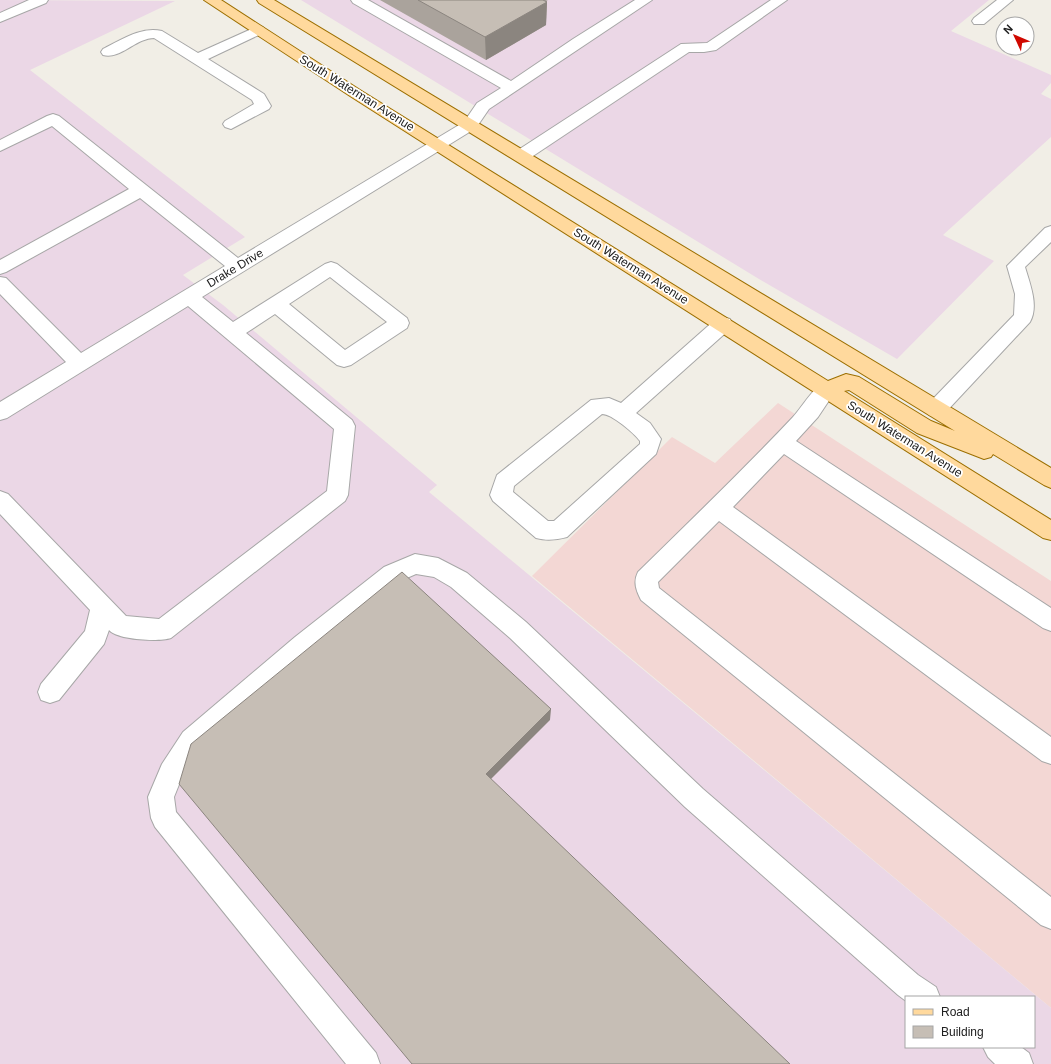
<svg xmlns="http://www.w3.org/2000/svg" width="1051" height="1064" viewBox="0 0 1051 1064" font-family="Arial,sans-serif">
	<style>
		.commercial { fill: #f3d7d4 }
		.industrial { fill: #ebd7e6; fill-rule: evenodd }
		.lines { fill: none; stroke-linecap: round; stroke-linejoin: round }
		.minor-casing { stroke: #a7a7a7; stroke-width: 2 }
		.major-casing { stroke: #9c6f00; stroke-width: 2 }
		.minor { fill: #fff; fill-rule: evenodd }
		.major { fill: #ffd99d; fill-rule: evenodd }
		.wall { fill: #aaa39c }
		.shaded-wall { fill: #8b857f }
		.building { fill: #c6beb5; stroke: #8b857f }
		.labels { text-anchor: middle; stroke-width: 3.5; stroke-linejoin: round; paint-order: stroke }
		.street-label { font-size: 12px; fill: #202020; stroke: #fff }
	</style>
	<rect width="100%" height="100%" fill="#f1eee6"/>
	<!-- commercial -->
	<path class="commercial" d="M 778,403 L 1051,581 L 1051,1008 L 532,576 L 672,437 L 715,463 Z"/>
	<!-- industrial -->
	<g class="industrial">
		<path d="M 0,0 L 175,1 L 30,70 L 245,237 L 183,275 L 223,305 L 437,485 L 429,492 L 1051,1008 L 1051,1064 L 0,1064 ZM 906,997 L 1034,997 L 1034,1047 L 906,1047 Z"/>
		<path d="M 301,0 L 989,0 L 951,31 L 1051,75 L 1051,83 L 1041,94 L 1051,99 L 1051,137 L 943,235 L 994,261 L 897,359 L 759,279 Z"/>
	</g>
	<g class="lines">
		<defs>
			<g id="minor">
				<path d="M 29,0 L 48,0 L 46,3 L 0,22 L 0,13 Z"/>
				<path d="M 351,0 L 368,0 L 511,81 L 573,39 L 635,0 L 652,0 L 489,109 L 476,128 L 202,297 L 233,322 L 325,264 L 331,262 L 337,264 L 407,318 L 409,323 L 407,328 L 351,365 L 344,367 L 337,365 L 275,314 L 246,333 L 352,420 L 355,426 L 348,495 L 345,501 L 171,638 C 159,642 118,640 109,630 L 104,644 L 59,700 L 50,703 L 41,700 L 38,692 L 41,684 L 85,631 L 90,610 L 0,514 L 0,491 L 8,494 L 126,616 L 159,619 L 327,491 L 334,429 L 188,306 L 7,418 L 0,420 L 0,402 L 66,362 L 0,294 L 0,277 L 6,278 L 81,353 L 225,266 L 140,198 L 6,272 L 0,274 L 0,260 L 129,189 L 52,126 L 0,151 L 0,140 L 47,116 L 53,114 L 59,116 L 238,258 L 464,122 L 477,103 L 501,88 L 353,3 ZM 330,277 L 387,322 L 345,350 L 289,304 Z"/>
				<path d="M 771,0 L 787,0 L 716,50 L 704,52 L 689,52 L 527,160 L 521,161 L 515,160 L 513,156 L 515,152 L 681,44 L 707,43 Z"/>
				<path d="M 997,0 L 1013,0 L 984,24 L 974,24 L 972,21 L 974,18 Z"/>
				<path d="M 258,26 L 263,27 L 265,30 L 263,33 L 208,59 L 264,94 L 271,106 L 269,109 L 231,129 L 225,127 L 223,124 L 225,121 L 254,104 L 252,100 L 154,38 C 136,38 120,60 103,55 L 101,52 L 103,49 C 121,40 141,26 162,31 L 198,53 Z"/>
				<path d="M 1051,226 L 1051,242 L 1025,267 C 1030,284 1039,306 1030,322 L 943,415 L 936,417 L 929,415 L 926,409 L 929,403 L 1014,315 L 1015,294 L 1007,266 L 1045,228 Z"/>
				<path d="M 723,317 L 730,319 L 732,324 L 730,329 L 636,413 L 650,423 L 661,439 L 656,454 L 567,537 C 556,540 547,541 536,538 L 493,501 L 490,495 L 497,475 L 591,400 L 609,398 L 621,403 L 716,319 ZM 602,414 C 612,414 634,433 640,441 L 640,444 L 554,521 L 548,521 L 513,492 L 514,486 Z"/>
				<path d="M 826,382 L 833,385 L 836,390 L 818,417 L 796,441 L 1051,608 L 1051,631 L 1043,628 L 784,454 L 733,507 L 1051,737 L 1051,764 L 1042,761 L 719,521 L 658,582 L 659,588 L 1051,897 L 1051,929 L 1041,925 L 641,600 C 636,590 633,582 638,572 C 690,521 743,470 793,417 C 803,406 813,387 826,382 Z"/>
				<path d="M 415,554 L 438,558 L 467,573 L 526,622 L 703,789 L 918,975 L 936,987 L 940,997 L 906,997 L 906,1001 L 898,995 L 685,807 L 510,638 L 451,587 L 434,577 L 416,574 L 400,581 L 311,653 L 201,750 L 180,782 L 174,797 L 176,812 L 376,1053 L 380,1064 L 346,1064 L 155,827 L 151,818 L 148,797 L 162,764 L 183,732 L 295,637 L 384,567 Z"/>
				<path d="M 983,1047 L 1021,1047 L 1029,1053 L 1033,1064 L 995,1064 L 988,1057 Z"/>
			</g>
			<path id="major" d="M 204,0 L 221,0 L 360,90 L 828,381 L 846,374 L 859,377 L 931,421 L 955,431 L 259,3 L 257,0 L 274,0 L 1051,468 L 1051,488 L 1044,485 L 993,454 L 991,457 L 984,459 L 917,433 L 849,390 L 844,391 L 1051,520 L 1051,540 L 1043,538 L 350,96 Z"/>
		</defs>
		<!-- minor casing -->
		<use href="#minor" class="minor-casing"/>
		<!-- major casing -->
		<use href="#major" class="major-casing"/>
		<!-- minor -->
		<use href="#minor" class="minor"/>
		<!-- major -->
		<use href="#major" class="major"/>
	</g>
	<!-- wall -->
	<path class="wall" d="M 380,0 L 548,0 L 546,1 L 547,2 L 546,25 L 486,60 Z"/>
	<!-- shaded-wall -->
	<g class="shaded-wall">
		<path d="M 547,2 L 546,25 L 486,60 L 485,37 Z"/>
		<path d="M 551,709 L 550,720 L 487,783 L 486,774 Z"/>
	</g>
	<!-- building -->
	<g class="building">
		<path d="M 418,0 L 543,0 L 547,2 L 485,37 Z"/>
		<path d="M 402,572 L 551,709 L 486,774 L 790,1064 L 412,1064 L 179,784 L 191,744 Z"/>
	</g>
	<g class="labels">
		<!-- street labels -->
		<g class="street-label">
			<text transform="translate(357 93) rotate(32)" y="4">South Waterman Avenue</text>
			<text transform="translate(631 266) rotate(32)" y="4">South Waterman Avenue</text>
			<text transform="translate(235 268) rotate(-31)" y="4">Drake Drive</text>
			<text transform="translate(905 439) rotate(32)" y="4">South Waterman Avenue</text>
		</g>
	</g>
	<!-- legend -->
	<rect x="905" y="996" width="130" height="52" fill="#ffffff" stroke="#a6a6a6"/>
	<rect x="913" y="1009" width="20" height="6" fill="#ffd99d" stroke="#a6a6a6"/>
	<text x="941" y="1016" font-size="12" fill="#202020">Road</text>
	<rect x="913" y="1026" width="20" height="12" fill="#c6beb5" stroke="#a6a6a6"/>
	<text x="941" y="1036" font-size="12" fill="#202020">Building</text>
	<!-- north arrow -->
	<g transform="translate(1015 36) rotate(314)"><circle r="19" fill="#ffffff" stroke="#a6a6a6"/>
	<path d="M0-3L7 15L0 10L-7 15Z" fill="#d00800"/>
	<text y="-6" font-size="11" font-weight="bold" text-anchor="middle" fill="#202020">N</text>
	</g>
</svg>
